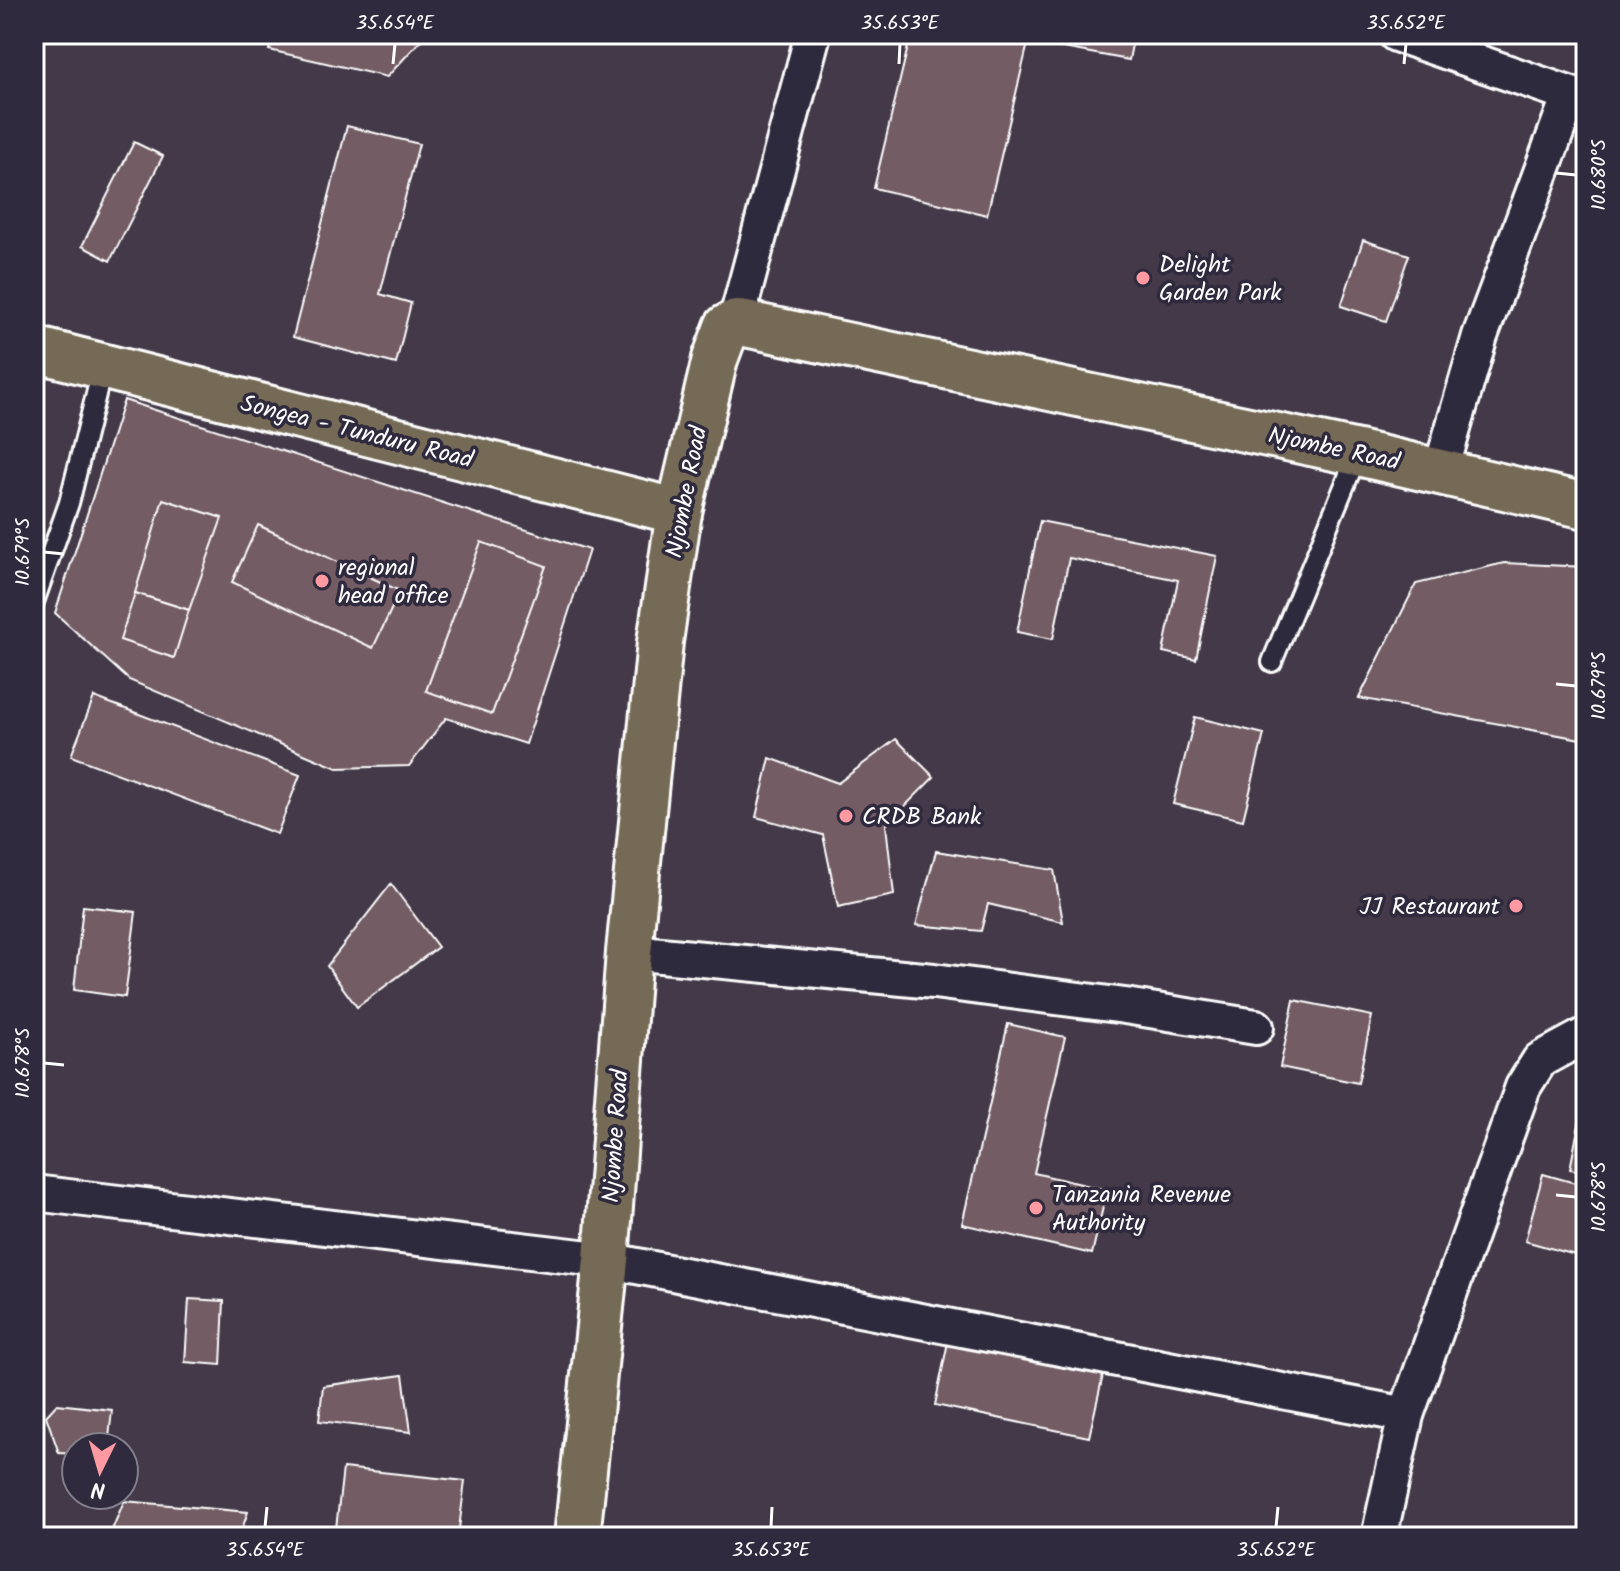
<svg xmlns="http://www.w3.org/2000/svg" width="1620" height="1571" viewBox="0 0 1620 1571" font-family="Kalam,sans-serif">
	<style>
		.building { fill: #735c63; stroke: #fff; stroke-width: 2 }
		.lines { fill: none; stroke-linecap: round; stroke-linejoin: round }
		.service-casing { stroke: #fff; stroke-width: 24 }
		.minor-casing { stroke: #fff; stroke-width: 40 }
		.trunk-casing { stroke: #fff; stroke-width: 50 }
		.service { stroke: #2f2a3d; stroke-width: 18 }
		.minor { stroke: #2f2a3d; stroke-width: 34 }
		.trunk { stroke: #756a55; stroke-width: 44 }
		.ticks { fill: none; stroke: #fff; stroke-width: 3 }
		.poi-dot { fill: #ff9aa2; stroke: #2f2a3d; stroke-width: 3 }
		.labels { text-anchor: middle; stroke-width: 7; stroke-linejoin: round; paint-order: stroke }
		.poi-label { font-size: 24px; fill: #fff; stroke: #2f2a3d; text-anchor: start }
		.street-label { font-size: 24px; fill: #fff; stroke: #2f2a3d }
		.neatline { fill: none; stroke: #fff; stroke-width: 3 }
		.ticks-label { font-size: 20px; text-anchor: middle; fill: #fff }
	</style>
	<rect width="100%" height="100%" fill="#433948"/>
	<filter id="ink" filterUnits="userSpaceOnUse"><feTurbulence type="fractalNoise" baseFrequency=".0125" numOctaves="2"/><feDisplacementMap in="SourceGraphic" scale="16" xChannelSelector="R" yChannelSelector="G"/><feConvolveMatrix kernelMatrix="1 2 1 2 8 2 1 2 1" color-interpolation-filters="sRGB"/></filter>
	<g filter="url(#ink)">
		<!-- building -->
		<g class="building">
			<path d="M 273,34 L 399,34 L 422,39 L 387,77 L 269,50 Z"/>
			<path d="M 911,34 L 1010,34 L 1029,39 L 987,215 L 874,188 Z"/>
			<path d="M 1054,34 L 1134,34 L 1129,60 L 1052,46 Z"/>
			<path d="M 347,126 L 419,144 L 380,294 L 411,303 L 396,364 L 293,337 Z"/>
			<path d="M 134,142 L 163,156 L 110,261 L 82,246 Z"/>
			<path d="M 1363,240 L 1409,255 L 1386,321 L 1341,306 Z"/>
			<path d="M 124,400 L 589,550 L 526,744 L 446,718 L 409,766 L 337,768 L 129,680 L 55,613 Z"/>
			<path d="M 163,499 L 222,518 L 189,610 L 135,593 Z"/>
			<path d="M 1040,521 L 1217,556 L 1196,659 L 1163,652 L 1178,580 L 1069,558 L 1053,639 L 1017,632 Z"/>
			<path d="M 258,525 L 400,591 L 373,648 L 232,582 Z"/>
			<path d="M 481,542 L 546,566 L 492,714 L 426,691 Z"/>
			<path d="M 1504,563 L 1586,567 L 1586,740 L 1359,698 L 1416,584 Z"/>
			<path d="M 135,593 L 189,610 L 174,658 L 120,640 Z"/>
			<path d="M 94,697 L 300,775 L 277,834 L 71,756 Z"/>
			<path d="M 1195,717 L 1264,734 L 1243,820 L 1173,804 Z"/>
			<path d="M 896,739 L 934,777 L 886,825 L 894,895 L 838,907 L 823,835 L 756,817 L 770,758 L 838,783 Z"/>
			<path d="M 936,851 L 1054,870 L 1063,922 L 988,904 L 981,931 L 916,925 Z"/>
			<path d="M 391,884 L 438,947 L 357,1007 L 327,966 Z"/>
			<path d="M 83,906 L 136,912 L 125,997 L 74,990 Z"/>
			<path d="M 1294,1000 L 1372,1016 L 1358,1083 L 1280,1067 Z"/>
			<path d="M 1008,1024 L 1065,1037 L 1034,1173 L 1107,1190 L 1092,1254 L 962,1224 Z"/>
			<path d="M 1585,1094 L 1586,1094 L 1586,1172 L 1570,1169 Z"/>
			<path d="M 1543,1174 L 1586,1186 L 1586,1258 L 1525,1241 Z"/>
			<path d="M 189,1299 L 224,1301 L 221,1365 L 185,1362 Z"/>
			<path d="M 948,1342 L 1103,1375 L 1089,1437 L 935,1405 Z"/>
			<path d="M 403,1375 L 411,1432 L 319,1421 L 323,1386 Z"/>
			<path d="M 57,1404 L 112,1410 L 108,1447 L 76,1447 L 76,1454 L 59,1453 L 46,1416 Z"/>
			<path d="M 343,1468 L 465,1481 L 458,1537 L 335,1537 Z"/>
			<path d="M 124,1501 L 248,1512 L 239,1537 L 109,1537 Z"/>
		</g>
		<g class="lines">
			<defs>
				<g id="service">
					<path d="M 34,602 L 69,503 L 103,366"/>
					<path d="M 1272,662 L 1358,453"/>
				</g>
				<g id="minor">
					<path d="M 1396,34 L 1586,100"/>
					<path d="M 736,322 L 813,34"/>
					<path d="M 1441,470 L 1480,336 L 1570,95"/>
					<path d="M 629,952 L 934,981 L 1125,1006 L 1256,1027"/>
					<path d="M 34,1193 L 606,1260 L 1406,1415"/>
					<path d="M 1379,1537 L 1406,1415 L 1523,1087 L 1540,1060 L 1586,1035"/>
				</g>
				<g id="trunk">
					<path d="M 34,349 L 679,512"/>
					<path d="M 577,1537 L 606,1260 L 629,952 L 660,642 L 679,512 L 715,359 L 727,327 L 736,322 L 1358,453 L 1586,506"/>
				</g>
			</defs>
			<!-- service casing -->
			<use href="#service" class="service-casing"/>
			<!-- minor casing -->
			<use href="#minor" class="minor-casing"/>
			<!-- trunk casing -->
			<use href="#trunk" class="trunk-casing"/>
			<!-- service -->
			<use href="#service" class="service"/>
			<!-- minor -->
			<use href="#minor" class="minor"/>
			<!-- trunk -->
			<use href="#trunk" class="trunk"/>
		</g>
	</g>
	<!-- ticks -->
	<path class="ticks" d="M 393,64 L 395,44M 899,64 L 900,44M 1404,64 L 1406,44M 1556,173 L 1576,175M 44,552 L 64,554M 1556,684 L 1576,686M 44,1063 L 64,1065M 1556,1195 L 1576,1197M 265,1527 L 267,1507M 771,1527 L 772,1507M 1276,1527 L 1278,1507"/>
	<!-- markers -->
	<g class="poi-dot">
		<circle cx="1143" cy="278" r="8"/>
		<circle cx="322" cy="581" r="8"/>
		<circle cx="846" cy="816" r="8"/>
		<circle cx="1516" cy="906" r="8"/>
		<circle cx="1036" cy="1208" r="8"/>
	</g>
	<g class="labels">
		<!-- poi labels -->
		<g class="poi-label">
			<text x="1159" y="272">Delight<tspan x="1159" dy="28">Garden Park</tspan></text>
			<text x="338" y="575">regional<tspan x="338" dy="28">head office</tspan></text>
			<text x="862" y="824">CRDB Bank</text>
			<text x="1500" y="914" text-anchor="end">JJ Restaurant</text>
			<text x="1052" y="1202">Tanzania Revenue<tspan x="1052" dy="28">Authority</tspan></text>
		</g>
		<!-- street labels -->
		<g class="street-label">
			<text transform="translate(357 431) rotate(14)" y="8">Songea - Tunduru Road</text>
			<text transform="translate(1334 448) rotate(12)" y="8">Njombe Road</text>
			<text transform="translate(686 492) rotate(-79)" y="8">Njombe Road</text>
			<text transform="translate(615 1136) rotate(-86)" y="8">Njombe Road</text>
		</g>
	</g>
	<!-- margin -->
	<rect width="1620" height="1571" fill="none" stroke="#2f2a3d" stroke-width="88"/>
	<!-- north arrow -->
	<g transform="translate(100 1471) rotate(185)"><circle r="38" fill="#2f2a3d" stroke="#827f8b" stroke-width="2"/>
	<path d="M0-6L14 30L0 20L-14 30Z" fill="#ff9aa2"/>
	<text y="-12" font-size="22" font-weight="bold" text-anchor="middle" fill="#ffffff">N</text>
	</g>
	<rect x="44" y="44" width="1532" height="1483" class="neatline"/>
	<g class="ticks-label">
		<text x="395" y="29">35.654°E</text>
		<text x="900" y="29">35.653°E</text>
		<text x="1406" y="29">35.652°E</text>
		<text transform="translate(1598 175) rotate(-90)" y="7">10.680°S</text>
		<text transform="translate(22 552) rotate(-90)" y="7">10.679°S</text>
		<text transform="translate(1598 686) rotate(-90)" y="7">10.679°S</text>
		<text transform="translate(22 1063) rotate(-90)" y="7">10.678°S</text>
		<text transform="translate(1598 1197) rotate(-90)" y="7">10.678°S</text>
		<text x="265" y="1556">35.654°E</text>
		<text x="771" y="1556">35.653°E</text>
		<text x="1276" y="1556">35.652°E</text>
	</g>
</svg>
